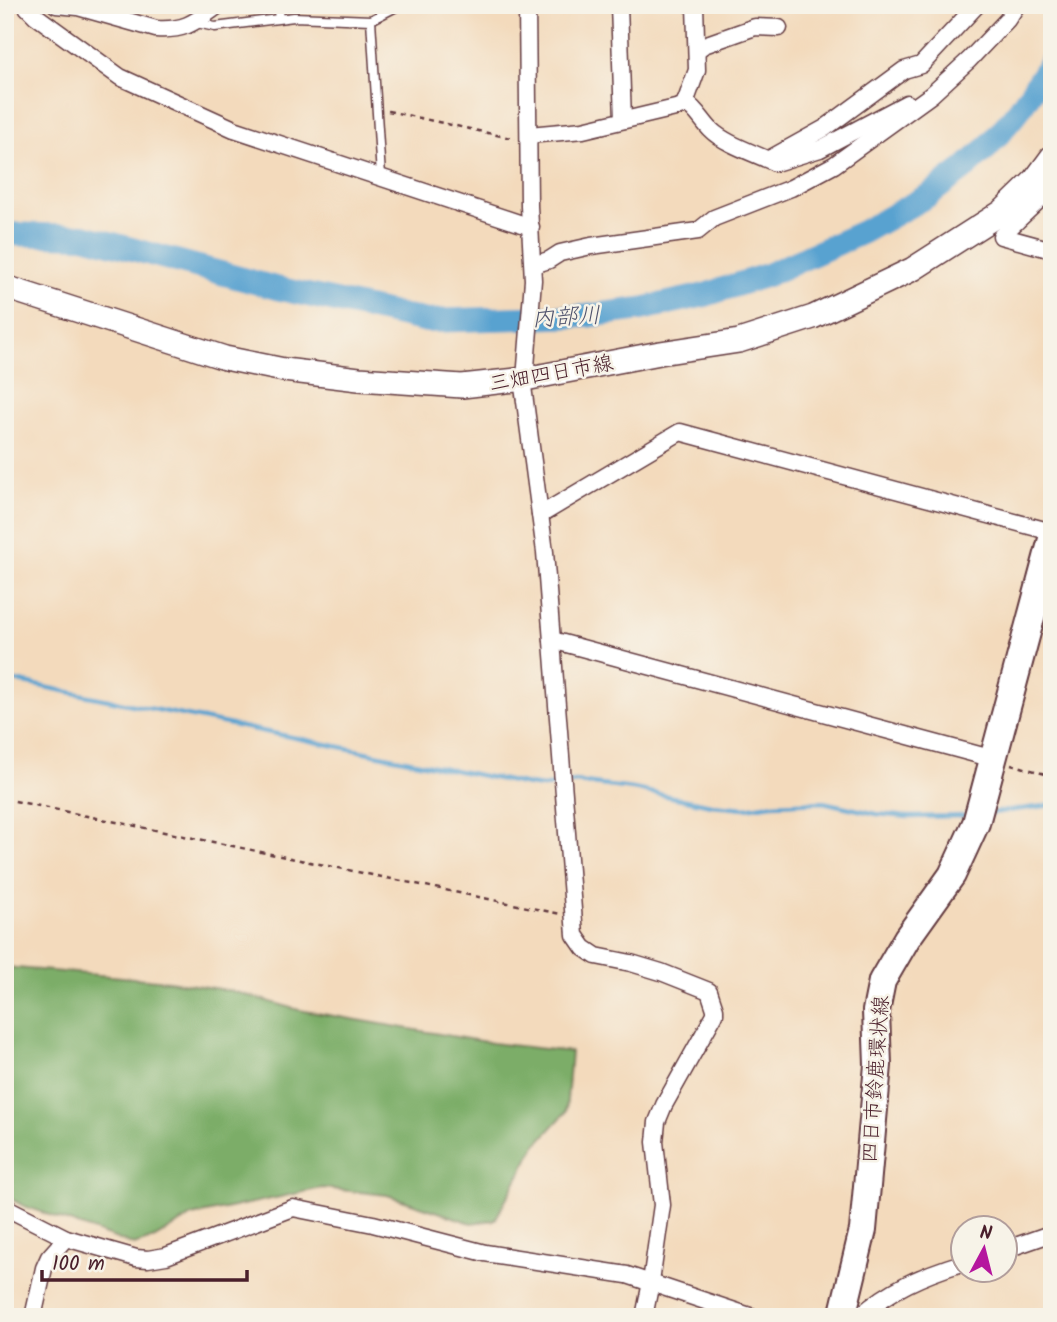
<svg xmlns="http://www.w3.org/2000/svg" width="1057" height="1322" viewBox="0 0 1057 1322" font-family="Kalam,'Klee One',sans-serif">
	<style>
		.forest { fill: #7bad68; stroke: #62664a; stroke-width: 2 }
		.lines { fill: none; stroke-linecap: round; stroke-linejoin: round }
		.stream { stroke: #58a2d0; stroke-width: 4.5 }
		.river { stroke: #58a2d0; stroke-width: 24 }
		.service-casing { stroke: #633b41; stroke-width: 11 }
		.minor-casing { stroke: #633b41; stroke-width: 19 }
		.secondary-casing { stroke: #633b41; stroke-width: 26 }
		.primary-casing { stroke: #633b41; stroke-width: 30 }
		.path { stroke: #633b41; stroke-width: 2.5; stroke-dasharray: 5 5; stroke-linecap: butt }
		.service { stroke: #fff; stroke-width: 8 }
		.minor { stroke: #fff; stroke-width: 16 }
		.secondary { stroke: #fff; stroke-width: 23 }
		.primary { stroke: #fff; stroke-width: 26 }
		.labels { text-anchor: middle; stroke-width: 5; stroke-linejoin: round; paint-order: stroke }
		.street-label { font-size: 21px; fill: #4a1f2b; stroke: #f7f3e8 }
		.water-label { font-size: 23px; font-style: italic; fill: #50536d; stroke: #f7f3e8 }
	</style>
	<rect width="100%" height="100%" fill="#f7f3e8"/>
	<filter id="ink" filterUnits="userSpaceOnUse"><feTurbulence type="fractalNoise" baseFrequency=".0143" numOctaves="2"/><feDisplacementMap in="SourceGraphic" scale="14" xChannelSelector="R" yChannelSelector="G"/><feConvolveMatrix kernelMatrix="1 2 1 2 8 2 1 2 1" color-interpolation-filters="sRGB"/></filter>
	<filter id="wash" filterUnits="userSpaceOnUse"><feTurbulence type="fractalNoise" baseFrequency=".00686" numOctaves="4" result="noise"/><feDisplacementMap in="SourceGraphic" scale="28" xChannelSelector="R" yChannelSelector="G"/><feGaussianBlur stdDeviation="1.57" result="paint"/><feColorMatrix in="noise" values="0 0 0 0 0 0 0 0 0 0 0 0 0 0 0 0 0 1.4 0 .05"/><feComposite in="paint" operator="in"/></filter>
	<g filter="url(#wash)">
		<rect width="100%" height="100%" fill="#f3dabc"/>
		<!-- forest -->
		<path class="forest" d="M 5,967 L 169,981 L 232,991 L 299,1010 L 492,1043 L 571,1052 L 566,1112 L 535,1146 L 495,1220 L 471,1223 L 387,1195 L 322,1188 L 192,1216 L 155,1238 L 134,1245 L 24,1206 L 5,1196 Z"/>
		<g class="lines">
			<!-- stream -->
			<g class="stream">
				<path d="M 5,679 L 528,785 L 543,787 L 576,782 L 633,789 L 711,805 L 745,808 L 772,804 L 823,802 L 877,814 L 908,817 L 966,816"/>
				<path d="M 992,813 L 1052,805"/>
			</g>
			<!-- river -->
			<path class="river" d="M 5,234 L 84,236 L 276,288 L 427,321 L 586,316 L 641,309 L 705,295 L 767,275 L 863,232 L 929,195 L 966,167 L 988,147 L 1019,110 L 1052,60"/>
		</g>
	</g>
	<g filter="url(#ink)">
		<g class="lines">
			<defs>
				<g id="service">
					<path d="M 277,5 L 279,18"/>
					<path d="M 371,20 L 381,176"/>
					<path d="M 197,23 L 215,27 L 294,17 L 371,20 L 400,5"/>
				</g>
				<g id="minor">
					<path d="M 56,5 L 78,7 L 156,29 C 187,31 196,21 219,5"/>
					<path d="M 619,5 L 623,120"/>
					<path d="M 27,7 L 36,16 L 120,77 L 234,129 L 531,227"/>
					<path d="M 697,50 L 704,45 L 755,27 L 779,28"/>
					<path d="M 685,102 C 697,110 702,121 711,130 C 725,144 757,154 775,163 L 820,149 L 907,103"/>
					<path d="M 529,135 L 583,130 L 684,106 L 697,70 L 695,5"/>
					<path d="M 771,158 L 825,128 L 904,70 L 921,65 L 977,5"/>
					<path d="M 1052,188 L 1001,236 L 1052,250"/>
					<path d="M 533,265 L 549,260 L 560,253 L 591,246 L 698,231 L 714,218 L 791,188 L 834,165 L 931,95 L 969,60 L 1007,20 L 1017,5"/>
					<path d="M 522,379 L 545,552 L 575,935 L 584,948 L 596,956 L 631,963 L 661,972 L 709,991 L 715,1009 L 715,1014 L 664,1105 L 657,1122 L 655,1142 L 662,1205 L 651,1282 L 644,1317"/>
					<path d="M 525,379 L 533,280 L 529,206 L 527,5"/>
					<path d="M 540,515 L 680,432 L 1052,532"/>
					<path d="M 552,640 L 994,759"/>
					<path d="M 5,1207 L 66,1238 L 136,1258 L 148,1259 L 166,1256 L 293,1208 L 373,1224 L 485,1253 L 627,1275 L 753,1317"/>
					<path d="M 1004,1250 L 1047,1235 L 1052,1230"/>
					<path d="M 33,1317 L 44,1268 L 49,1257 L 66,1238"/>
					<path d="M 859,1317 C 890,1289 923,1275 962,1263"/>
				</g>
				<path id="secondary" d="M 5,287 L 225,358 L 284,370 L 359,379 L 462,386 L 525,379 L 660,353 L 739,341 L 813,317 L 913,269 L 1002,212 L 1035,180 L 1052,157"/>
				<path id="primary" d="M 842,1317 L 863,1230 L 878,1065 L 876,1011 L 882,981 L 907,938 L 952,875 L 976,823 L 1052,539"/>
			</defs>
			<!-- service casing -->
			<use href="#service" class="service-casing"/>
			<!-- minor casing -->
			<use href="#minor" class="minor-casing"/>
			<!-- secondary casing -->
			<use href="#secondary" class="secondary-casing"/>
			<!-- primary casing -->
			<use href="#primary" class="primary-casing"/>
			<!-- path -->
			<g class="path">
				<path d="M 5,7 L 13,7"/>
				<path d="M 388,111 L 515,139"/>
				<path d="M 1011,764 L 1052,776"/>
				<path d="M 5,799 L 561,914"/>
			</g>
			<!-- service -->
			<use href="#service" class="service"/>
			<!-- minor -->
			<use href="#minor" class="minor"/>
			<!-- secondary -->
			<use href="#secondary" class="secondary"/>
			<!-- primary -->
			<use href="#primary" class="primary"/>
		</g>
	</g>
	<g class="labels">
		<!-- street labels -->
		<g class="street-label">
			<text transform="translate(551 373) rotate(-10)" y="7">三畑四日市線</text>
			<text transform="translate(875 1079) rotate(-86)" y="7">四日市鈴鹿環状線</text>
		</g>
		<!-- water labels -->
		<g class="water-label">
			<text transform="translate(566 316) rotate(-3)" y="8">内部川</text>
		</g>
	</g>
	<!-- margin -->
	<rect width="1057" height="1322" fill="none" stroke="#f7f3e8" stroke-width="28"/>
	<!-- north arrow -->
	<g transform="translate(984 1249) rotate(7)"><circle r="33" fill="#f7f3e8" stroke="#b29e9c" stroke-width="2"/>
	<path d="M0-5L12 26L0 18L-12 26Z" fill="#b5179e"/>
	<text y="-10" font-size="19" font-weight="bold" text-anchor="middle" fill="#4a1f2b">N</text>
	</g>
	<!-- scale -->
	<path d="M42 1270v10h205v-10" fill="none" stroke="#4a1f2b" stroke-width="3.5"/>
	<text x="52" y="1270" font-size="21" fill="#4a1f2b" stroke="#f7f3e8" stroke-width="5" paint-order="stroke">100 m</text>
</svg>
